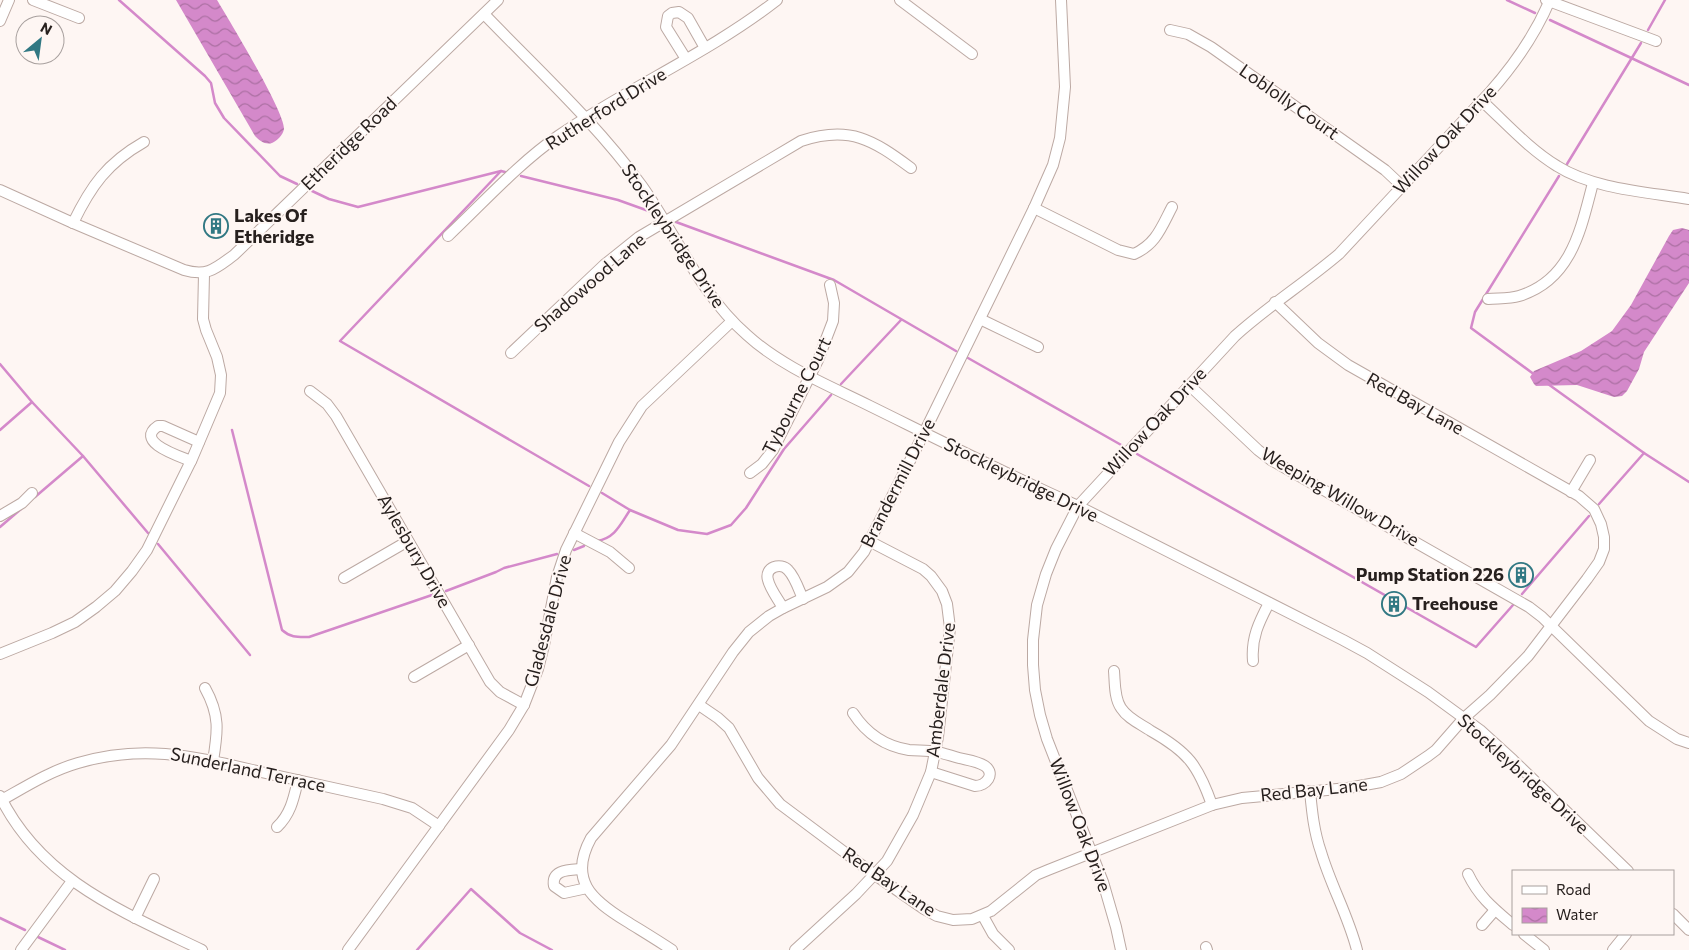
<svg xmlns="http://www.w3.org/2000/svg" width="1689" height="950" viewBox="0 0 1689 950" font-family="Commissioner,sans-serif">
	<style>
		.water { fill: url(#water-waves) }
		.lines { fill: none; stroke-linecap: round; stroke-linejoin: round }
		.stream { stroke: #d489ca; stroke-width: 2.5 }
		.minor-casing { stroke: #bca9a3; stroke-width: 12 }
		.minor { stroke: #fff; stroke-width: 10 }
		.labels { text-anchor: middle; stroke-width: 4; stroke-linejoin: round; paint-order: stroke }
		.street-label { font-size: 18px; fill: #27201e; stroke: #fef6f3 }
		.poi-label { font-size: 18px; font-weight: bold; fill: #27201e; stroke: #fef6f3; text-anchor: start }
	</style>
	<defs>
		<pattern id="water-waves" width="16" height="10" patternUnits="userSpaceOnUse" patternTransform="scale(1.25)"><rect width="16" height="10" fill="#d489ca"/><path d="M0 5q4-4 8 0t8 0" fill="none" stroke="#ac70a3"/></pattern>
	</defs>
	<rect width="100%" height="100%" fill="#fef6f3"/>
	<!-- water -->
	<g class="water">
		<path d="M 176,0 L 217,0 C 229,20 285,112 284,129 C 283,135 277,141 272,143 C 265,145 260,141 255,136 Z"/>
		<path d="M 1682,228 L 1689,230 L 1689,283 L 1644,352 L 1639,369 L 1627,391 L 1622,396 L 1614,397 L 1577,385 L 1536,386 L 1534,384 L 1530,377 L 1534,371 L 1581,351 L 1612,331 L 1631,305 L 1669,236 L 1673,230 Z"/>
	</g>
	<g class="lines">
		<!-- stream -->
		<g class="stream">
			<path d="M 119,0 L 205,76 L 211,83 L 215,103 L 224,118 L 280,176 L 297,184"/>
			<path d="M 1507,0 L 1535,13"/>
			<path d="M 1550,20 L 1689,85"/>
			<path d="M 1648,30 L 1665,0"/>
			<path d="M 1567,164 L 1641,43"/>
			<path d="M 501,171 L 340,341 L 589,486"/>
			<path d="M 521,176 L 618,200 L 657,214"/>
			<path d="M 310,190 L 329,199 L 358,207 L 501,171 L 505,172"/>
			<path d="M 676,222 L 834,280 L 956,351"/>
			<path d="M 968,358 L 1123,446"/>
			<path d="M 0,364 L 32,402 L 83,456 L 148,533"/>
			<path d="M 1535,375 L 1471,328 L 1475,312 L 1559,176"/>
			<path d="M 841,384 L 901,320"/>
			<path d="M 1548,384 L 1644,453 L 1689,482"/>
			<path d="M 0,430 L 32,402"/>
			<path d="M 232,430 L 282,630 C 291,638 298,637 309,637 L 432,595"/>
			<path d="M 1137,454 L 1476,647 L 1513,605"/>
			<path d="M 602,493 L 630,510 L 678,530 L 707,534 L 731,525 L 746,508 L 784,449 L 831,395"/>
			<path d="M 35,497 L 83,456"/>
			<path d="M 1599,504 L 1644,453"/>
			<path d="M 0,527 L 21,509"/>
			<path d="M 597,541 C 615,538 620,525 630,510"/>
			<path d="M 158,544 L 250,655"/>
			<path d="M 574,550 L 584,546"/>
			<path d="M 446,591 L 496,572 L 504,568 L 557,554"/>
			<path d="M 1522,594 L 1589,516"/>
			<path d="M 0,918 L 25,930"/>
			<path d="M 38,937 L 65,950"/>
			<path d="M 417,950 L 471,889 L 520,933 L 552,950"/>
		</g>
		<defs>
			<g id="minor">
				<path d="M 33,0 L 79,18"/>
				<path d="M 900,0 L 972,54"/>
				<path d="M 1546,0 L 1656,41"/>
				<path d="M 484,14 C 538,70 596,123 642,186 C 678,237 699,293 747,335 C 782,367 828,385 870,406 C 939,440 1008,475 1078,506 L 1343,640 L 1367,653 L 1428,692 L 1480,730 L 1513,760 L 1628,871"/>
				<path d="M 0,21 L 9,0"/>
				<path d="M 1170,30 L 1188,34 L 1211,47 L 1385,170 L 1402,186"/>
				<path d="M 686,59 L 666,27 L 668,16 L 672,13 L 679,12 L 688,18 L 705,48"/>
				<path d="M 1482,101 C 1506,123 1529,149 1557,166 C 1593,189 1647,192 1689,199"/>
				<path d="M 0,190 L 73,223 L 184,270 C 208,277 216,268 234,255 L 498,0"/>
				<path d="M 1034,208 L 1118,250 L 1134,254 C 1156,244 1161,228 1172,207"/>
				<path d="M 73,223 C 91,186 107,163 144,142"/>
				<path d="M 448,236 C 484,202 518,164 558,136 C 629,87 709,53 777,0"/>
				<path d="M 1488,299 C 1498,298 1509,299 1519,296 C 1572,280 1581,228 1593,183"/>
				<path d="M 980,319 L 1038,347"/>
				<path d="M 511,353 L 604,265 L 639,237 L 801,141 C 850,125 873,140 911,168"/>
				<path d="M 1189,385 L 1258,450 L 1271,460 L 1529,607 L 1542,617 L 1649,721 L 1677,739 L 1689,743"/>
				<path d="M 310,391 L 327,404 L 336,416 L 490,682 L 500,692 L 524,705"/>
				<path d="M 191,461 C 179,456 134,442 158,426 L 163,426 L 199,442"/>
				<path d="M 750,473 L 762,464 L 773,450 L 818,360 L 833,321 L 834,303 L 830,285"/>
				<path d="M 1571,492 L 1590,460"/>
				<path d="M 0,516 L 22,503 L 32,493"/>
				<path d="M 574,533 L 610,552 L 629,568"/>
				<path d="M 344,578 L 408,541"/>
				<path d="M 783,608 C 778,599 770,589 768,580 C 764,567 781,562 788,570 C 795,577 799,590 803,599"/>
				<path d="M 0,654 L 52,633 L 75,622 L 96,607 L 115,591 L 132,571 L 147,550 L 192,459 L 220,393 L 221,375 L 217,357 L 206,330 L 203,319 L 204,274"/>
				<path d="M 1253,661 C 1251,638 1259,622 1269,603"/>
				<path d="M 1114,671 C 1115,682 1114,698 1121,708 C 1128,719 1141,724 1151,731 C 1188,752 1198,765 1212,805"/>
				<path d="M 414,677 L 469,645"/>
				<path d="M 205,688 C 220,715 218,731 213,761"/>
				<path d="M 699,705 L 718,718 L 729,728 L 758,778 L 780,804 L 875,875 L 924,909 L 937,916 L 953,920 L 972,919 L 991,911 L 1036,875 L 1048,870 L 1212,805 L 1242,798 L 1348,788 L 1381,782 L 1401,774 L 1428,756 L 1436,750 L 1464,718 L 1490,695 L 1528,656 L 1587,579 L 1599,562 L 1604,549 L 1604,537 L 1601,524 L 1594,509 L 1579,496 L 1348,365 L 1318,343 L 1275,302"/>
				<path d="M 853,713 C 866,733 884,746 909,750 C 918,751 927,750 936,752 C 944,753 951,756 959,758 C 967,760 977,761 985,766 C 996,774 986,786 975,786 L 931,772"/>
				<path d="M 1310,791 C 1312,812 1314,832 1321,852 C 1331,886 1348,915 1357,950"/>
				<path d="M 0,796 C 41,880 123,912 202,950"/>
				<path d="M 0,801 C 25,787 50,771 78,763 C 145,743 196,757 261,772 C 302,781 343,790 383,799 L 412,808 L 439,826"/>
				<path d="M 277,827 C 291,814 294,797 298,780"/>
				<path d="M 582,869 C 570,870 551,869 554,886 L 564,893 L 587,888"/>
				<path d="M 1468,874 C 1479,897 1493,908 1513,925"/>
				<path d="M 1673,914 L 1689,930"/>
				<path d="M 983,916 L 993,934 L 1009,950"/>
				<path d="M 135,918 L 154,879"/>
				<path d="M 1482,925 L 1495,910"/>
				<path d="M 1524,934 L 1544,950"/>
				<path d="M 1206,947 L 1207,950"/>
				<path d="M 21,950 L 72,881"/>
				<path d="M 348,950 L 509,730 L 524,705 L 538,669 L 544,645 L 557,577 L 566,550 L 619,442 L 642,406 L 732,321"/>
				<path d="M 672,950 C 657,940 642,931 626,921 C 592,900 568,880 591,838 L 671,745 L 733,652 L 749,632 L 769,616 L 783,608 L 827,587 L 848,572 L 864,552 L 924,433 L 1034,208 L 1053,165 L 1060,138 L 1065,87 L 1061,0"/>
				<path d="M 795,950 L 856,894 L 887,861 L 913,815 L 931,772 L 938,737 L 950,628 L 947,604 L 942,591 L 931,576 L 923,569 L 869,541"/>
				<path d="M 1121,950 L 1116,927 L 1103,882 L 1047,739 L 1040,715 L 1035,690 L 1033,665 L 1033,640 L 1037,605 L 1046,574 L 1056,549 L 1078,506 L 1235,336 C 1268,306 1305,283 1339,254 L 1490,92 C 1515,64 1535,35 1550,0"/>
				<path d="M 1613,950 L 1626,934"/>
			</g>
		</defs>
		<!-- minor casing -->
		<use href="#minor" class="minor-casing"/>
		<!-- minor -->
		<use href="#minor" class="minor"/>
	</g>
	<!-- icons -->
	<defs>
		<symbol id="building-ring" viewBox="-11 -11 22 22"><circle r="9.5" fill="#fef6f3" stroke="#317883" stroke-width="1.5"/><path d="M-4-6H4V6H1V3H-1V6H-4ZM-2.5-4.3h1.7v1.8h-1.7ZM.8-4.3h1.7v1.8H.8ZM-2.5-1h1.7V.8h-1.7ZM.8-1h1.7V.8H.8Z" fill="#317883"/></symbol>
	</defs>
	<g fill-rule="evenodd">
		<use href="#building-ring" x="202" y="212" width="28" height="28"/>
		<use href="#building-ring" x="1507" y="561" width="28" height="28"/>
		<use href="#building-ring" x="1380" y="590" width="28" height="28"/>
	</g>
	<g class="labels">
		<!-- street labels -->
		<g class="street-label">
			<text transform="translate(1289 102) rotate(35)" y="6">Loblolly Court</text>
			<text transform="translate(606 109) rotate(-32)" y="6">Rutherford Drive</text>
			<text transform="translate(1445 140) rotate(-47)" y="6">Willow Oak Drive</text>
			<text transform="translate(349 144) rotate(-44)" y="6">Etheridge Road</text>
			<text transform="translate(673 236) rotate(56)" y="6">Stockleybridge Drive</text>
			<text transform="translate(590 283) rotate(-41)" y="6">Shadowood Lane</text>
			<text transform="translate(797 396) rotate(-63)" y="6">Tybourne Court</text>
			<text transform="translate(1415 404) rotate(29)" y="6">Red Bay Lane</text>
			<text transform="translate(1155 422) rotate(-47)" y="6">Willow Oak Drive</text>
			<text transform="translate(1021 480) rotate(26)" y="6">Stockleybridge Drive</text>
			<text transform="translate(898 483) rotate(-63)" y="6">Brandermill Drive</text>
			<text transform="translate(1340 497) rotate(30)" y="6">Weeping Willow Drive</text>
			<text transform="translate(414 551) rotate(60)" y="6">Aylesbury Drive</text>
			<text transform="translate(548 621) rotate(-75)" y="6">Gladesdale Drive</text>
			<text transform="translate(941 690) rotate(-83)" y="6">Amberdale Drive</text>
			<text transform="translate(248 770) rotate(12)" y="6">Sunderland Terrace</text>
			<text transform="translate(1523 774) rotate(42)" y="6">Stockleybridge Drive</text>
			<text transform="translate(1314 790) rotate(-6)" y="6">Red Bay Lane</text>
			<text transform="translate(1080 825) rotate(69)" y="6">Willow Oak Drive</text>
			<text transform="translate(889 882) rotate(34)" y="6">Red Bay Lane</text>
		</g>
		<!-- poi labels -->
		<g class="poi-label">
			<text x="234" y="222">Lakes Of<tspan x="234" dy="21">Etheridge</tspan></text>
			<text x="1504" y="581" text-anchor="end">Pump Station 226</text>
			<text x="1412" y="610">Treehouse</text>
		</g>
	</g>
	<!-- legend -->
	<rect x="1512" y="870" width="162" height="65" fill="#fef6f3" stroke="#a8a09e"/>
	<rect x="1522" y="886" width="25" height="8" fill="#ffffff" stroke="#a8a09e"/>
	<text x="1556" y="895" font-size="15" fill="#27201e">Road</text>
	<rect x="1522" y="908" width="25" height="15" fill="url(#water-waves)" stroke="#a8a09e"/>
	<text x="1556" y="920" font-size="15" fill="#27201e">Water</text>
	<!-- north arrow -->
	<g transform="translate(40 40) rotate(29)"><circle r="24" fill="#fef6f3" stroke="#a8a09e"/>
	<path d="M0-4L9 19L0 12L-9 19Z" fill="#317883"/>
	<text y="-8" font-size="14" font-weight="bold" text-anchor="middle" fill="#27201e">N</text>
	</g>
</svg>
